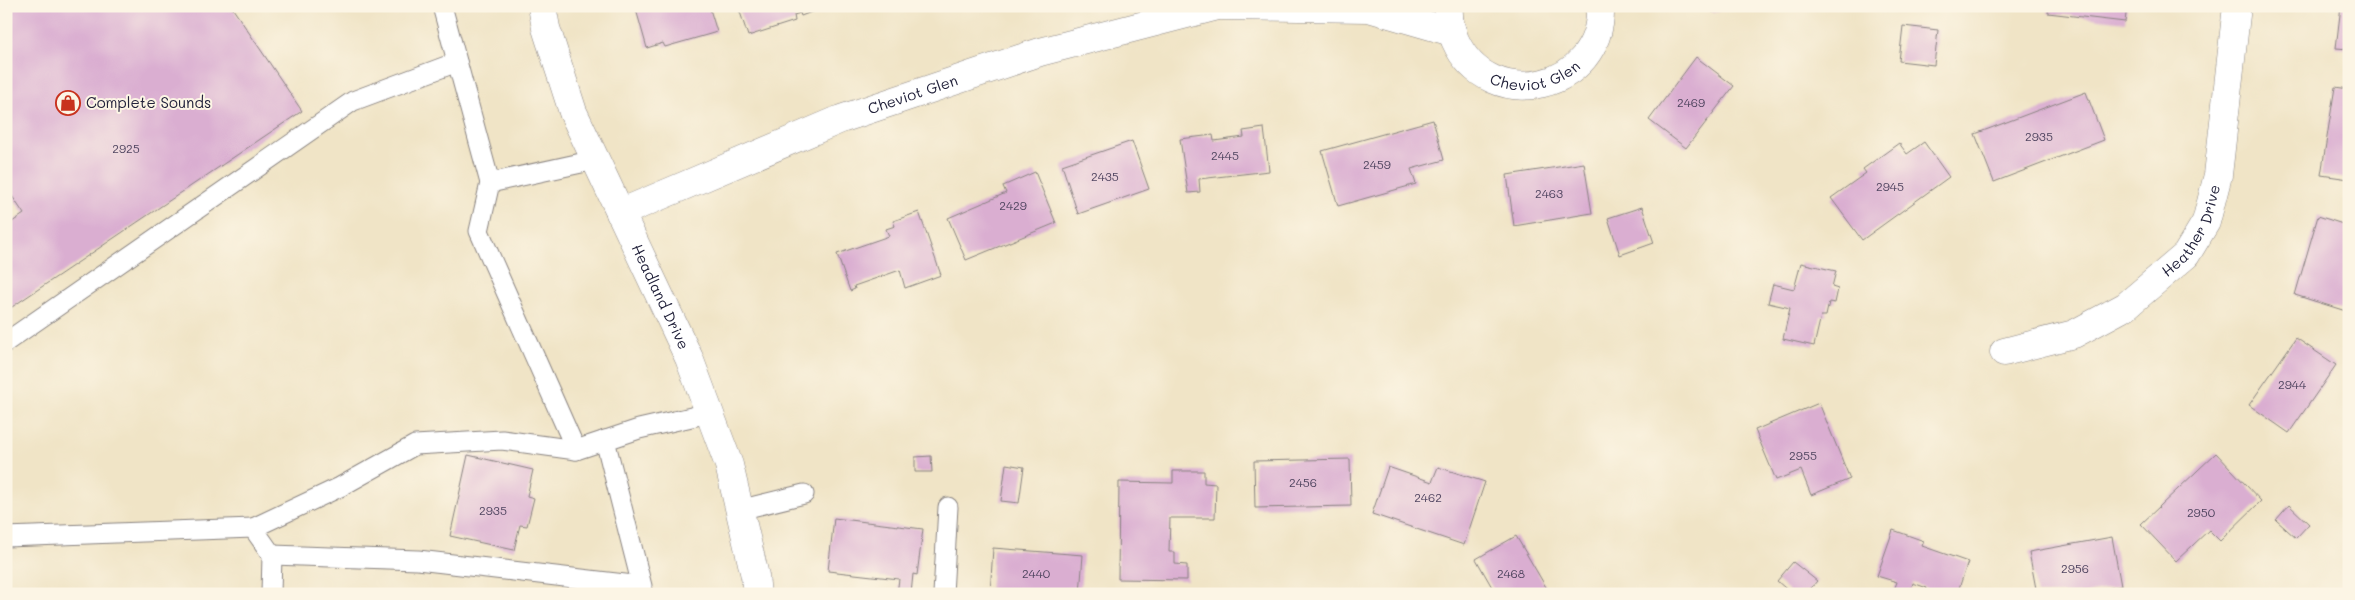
<svg xmlns="http://www.w3.org/2000/svg" width="2355" height="600" viewBox="0 0 2355 600" font-family="Mali,sans-serif">
	<style>
		.building { fill: #daaed1 }
		.lines { fill: none; stroke-linecap: round; stroke-linejoin: round }
		.lane-casing { stroke: #898380; stroke-width: 21 }
		.street-casing { stroke: #898380; stroke-width: 29 }
		.secondary-casing { stroke: #898380; stroke-width: 29 }
		.lane { stroke: #fff; stroke-width: 19 }
		.street { stroke: #fff; stroke-width: 28 }
		.secondary { stroke: #fff; stroke-width: 28 }
		.labels { text-anchor: middle; stroke-width: 4; stroke-linejoin: round; paint-order: stroke }
		.number-label { font-size: 12px; fill: #504560 }
		.street-label { font-size: 15px; fill: #22223b; stroke: #fcf5e5 }
		.poi-label { font-size: 15px; fill: #22223b; stroke: #fcf5e5; text-anchor: start }
	</style>
	<rect width="100%" height="100%" fill="#fcf5e5"/>
	<filter id="ink" filterUnits="userSpaceOnUse"><feTurbulence type="fractalNoise" baseFrequency=".02" numOctaves="2"/><feDisplacementMap in="SourceGraphic" scale="10" xChannelSelector="R" yChannelSelector="G"/><feConvolveMatrix kernelMatrix="1 2 1 2 8 2 1 2 1" color-interpolation-filters="sRGB"/></filter>
	<filter id="wash" filterUnits="userSpaceOnUse"><feTurbulence type="fractalNoise" baseFrequency=".0096" numOctaves="4" result="noise"/><feDisplacementMap in="SourceGraphic" scale="20" xChannelSelector="R" yChannelSelector="G"/><feGaussianBlur stdDeviation="1.12" result="paint"/><feColorMatrix in="noise" values="0 0 0 0 0 0 0 0 0 0 0 0 0 0 0 0 0 1.4 0 .05"/><feComposite in="paint" operator="in"/></filter>
	<g filter="url(#wash)">
		<rect width="100%" height="100%" fill="#f0e4c6"/>
		<g id="blocks">
			<!-- building -->
			<g class="building">
				<path d="M 6,6 L 231,6 L 302,111 L 6,311 L 6,226 L 24,214 L 6,187 Z"/>
				<path d="M 635,6 L 709,6 L 717,32 L 665,47 L 663,43 L 647,48 Z"/>
				<path d="M 738,6 L 819,6 L 820,7 L 814,9 L 814,11 L 801,16 L 800,13 L 794,15 L 795,21 L 748,36 Z"/>
				<path d="M 1711,6 L 1735,6 L 1735,7 L 1712,12 Z"/>
				<path d="M 2049,6 L 2127,6 L 2125,22 L 2048,13 Z"/>
				<path d="M 2341,6 L 2349,6 L 2349,49 L 2336,48 Z"/>
				<path d="M 1903,26 L 1938,30 L 1934,65 L 1899,61 Z"/>
				<path d="M 1696,57 L 1734,86 L 1686,148 L 1649,120 Z"/>
				<path d="M 2335,87 L 2349,89 L 2349,179 L 2321,175 Z"/>
				<path d="M 2086,92 L 2104,140 L 1994,182 L 1975,134 Z"/>
				<path d="M 1433,120 L 1444,160 L 1411,169 L 1416,184 L 1338,206 L 1322,151 Z"/>
				<path d="M 1264,128 L 1269,171 L 1199,179 L 1200,192 L 1188,193 L 1180,139 L 1213,135 L 1214,141 L 1244,137 L 1243,131 Z"/>
				<path d="M 1132,141 L 1149,189 L 1078,214 L 1062,165 Z"/>
				<path d="M 1924,142 L 1949,177 L 1862,240 L 1831,198 L 1866,173 L 1863,169 L 1899,143 L 1907,154 Z"/>
				<path d="M 1584,163 L 1592,213 L 1514,226 L 1507,175 Z"/>
				<path d="M 1035,172 L 1056,223 L 966,260 L 948,218 L 1006,193 L 1003,186 Z"/>
				<path d="M 1642,207 L 1654,243 L 1620,255 L 1608,218 Z"/>
				<path d="M 919,212 L 941,275 L 905,288 L 900,270 L 854,286 L 855,289 L 850,291 L 837,254 L 889,236 L 886,229 L 895,226 L 893,221 Z"/>
				<path d="M 2318,216 L 2349,226 L 2349,312 L 2295,295 Z"/>
				<path d="M 1801,263 L 1836,271 L 1832,287 L 1838,289 L 1835,303 L 1829,302 L 1826,316 L 1821,316 L 1814,346 L 1783,339 L 1790,308 L 1768,303 L 1773,284 L 1794,289 Z"/>
				<path d="M 2296,338 L 2336,365 L 2289,433 L 2249,405 Z"/>
				<path d="M 1819,403 L 1850,479 L 1811,495 L 1801,470 L 1776,480 L 1755,430 Z"/>
				<path d="M 2216,453 L 2261,501 L 2220,541 L 2209,530 L 2176,561 L 2141,524 Z"/>
				<path d="M 468,455 L 533,470 L 527,496 L 534,498 L 527,526 L 520,525 L 514,550 L 450,536 Z"/>
				<path d="M 931,456 L 932,472 L 915,472 L 915,457 Z"/>
				<path d="M 1350,459 L 1351,506 L 1255,508 L 1254,461 Z"/>
				<path d="M 1006,464 L 1024,467 L 1019,503 L 1001,501 Z"/>
				<path d="M 1388,467 L 1432,482 L 1438,467 L 1485,482 L 1464,545 L 1372,514 Z"/>
				<path d="M 1173,471 L 1204,471 L 1204,483 L 1216,484 L 1215,518 L 1170,518 L 1169,552 L 1175,552 L 1175,564 L 1187,565 L 1187,580 L 1118,579 L 1119,482 L 1173,483 Z"/>
				<path d="M 2289,505 L 2309,524 L 2296,538 L 2276,520 Z"/>
				<path d="M 834,518 L 923,529 L 917,575 L 913,574 L 911,594 L 897,594 L 899,579 L 828,571 Z"/>
				<path d="M 1893,530 L 1924,541 L 1922,546 L 1968,562 L 1957,594 L 1925,594 L 1927,588 L 1913,583 L 1909,594 L 1906,594 L 1894,590 L 1897,582 L 1877,576 Z"/>
				<path d="M 1516,536 L 1550,594 L 1488,594 L 1487,592 L 1493,589 L 1476,559 Z"/>
				<path d="M 2112,537 L 2121,586 L 2082,594 L 2037,594 L 2029,552 Z"/>
				<path d="M 993,548 L 1083,555 L 1080,594 L 990,594 Z"/>
				<path d="M 1793,562 L 1817,581 L 1806,594 L 1792,594 L 1777,581 Z"/>
			</g>
		</g>
	</g>
	<g filter="url(#ink)">
		<use href="#blocks" fill-opacity="0" stroke="#898380" stroke-width="1"/>
		<g class="lines">
			<defs>
				<g id="lane">
					<path d="M 442,6 L 490,183"/>
					<path d="M 6,342 L 353,101 L 457,62"/>
					<path d="M 576,450 L 479,231 L 490,183 L 595,160"/>
					<path d="M 739,510 L 804,494"/>
					<path d="M 253,528 L 340,487 L 415,445 L 502,440 L 576,450 L 639,429 L 709,413"/>
					<path d="M 6,537 L 253,528 L 272,555 L 271,594"/>
					<path d="M 272,555 L 418,560 L 642,586 L 605,440"/>
					<path d="M 943,594 L 948,507"/>
				</g>
				<g id="street">
					<path d="M 1222,6 L 1369,8 L 1452,32"/>
					<path id="s1" d="M 1449,6 C 1448,17 1451,30 1455,40 C 1489,117 1604,90 1600,6"/>
					<path id="s2" d="M 620,213 L 841,119 L 1040,52 L 1218,6"/>
					<path id="s3" d="M 2004,352 L 2074,334 L 2126,306 L 2186,255 L 2206,222 L 2218,175 L 2237,6"/>
				</g>
				<g id="secondary">
					<path id="s4" d="M 542,6 L 546,28 L 573,112 L 689,358 L 729,465 L 755,576 L 757,594"/>
				</g>
			</defs>
			<!-- lane casing -->
			<use href="#lane" class="lane-casing"/>
			<!-- street casing -->
			<use href="#street" class="street-casing"/>
			<!-- secondary casing -->
			<use href="#secondary" class="secondary-casing"/>
			<!-- lane -->
			<use href="#lane" class="lane"/>
			<!-- street -->
			<use href="#street" class="street"/>
			<!-- secondary -->
			<use href="#secondary" class="secondary"/>
		</g>
	</g>
	<!-- icons -->
	<defs>
		<symbol id="shop-ring" viewBox="-11 -11 22 22"><circle r="9.5" fill="#fcf5e5" stroke="#c8321e" stroke-width="1.5"/><path d="M-5-2.5h2.3a2.7 3.5 0 0 1 5.4 0H5L5.5 6h-11ZM-1.5-2.5h3a1.5 2.3 0 0 0-3 0Z" fill="#c8321e"/></symbol>
	</defs>
	<g fill-rule="evenodd">
		<use href="#shop-ring" x="54" y="89" width="28" height="28"/>
	</g>
	<g class="labels">
		<!-- number labels -->
		<g class="number-label">
			<text x="1691" y="107">2469</text>
			<text x="2039" y="141">2935</text>
			<text x="126" y="153">2925</text>
			<text x="1225" y="160">2445</text>
			<text x="1377" y="169">2459</text>
			<text x="1105" y="181">2435</text>
			<text x="1890" y="191">2945</text>
			<text x="1549" y="198">2463</text>
			<text x="1013" y="210">2429</text>
			<text x="2292" y="389">2944</text>
			<text x="1803" y="460">2955</text>
			<text x="1303" y="487">2456</text>
			<text x="1428" y="502">2462</text>
			<text x="493" y="515">2935</text>
			<text x="2201" y="517">2950</text>
			<text x="2075" y="573">2956</text>
			<text x="1036" y="578">2440</text>
			<text x="1511" y="578">2468</text>
		</g>
		<!-- street labels -->
		<g class="street-label">
			<text dy="5" stroke="none"><textPath href="#s1" startOffset="135">Cheviot Glen</textPath></text>
			<text dy="5" stroke="none"><textPath href="#s2" startOffset="316">Cheviot Glen</textPath></text>
			<text dy="5" stroke="none"><textPath href="#s3" startOffset="234">Heather Drive</textPath></text>
			<text dy="5" stroke="none"><textPath href="#s4" startOffset="315">Headland Drive</textPath></text>
		</g>
		<!-- poi labels -->
		<g class="poi-label">
			<text x="86" y="108">Complete Sounds</text>
		</g>
	</g>
	<!-- margin -->
	<rect width="2355" height="600" fill="none" stroke="#fcf5e5" stroke-width="25"/>
</svg>
